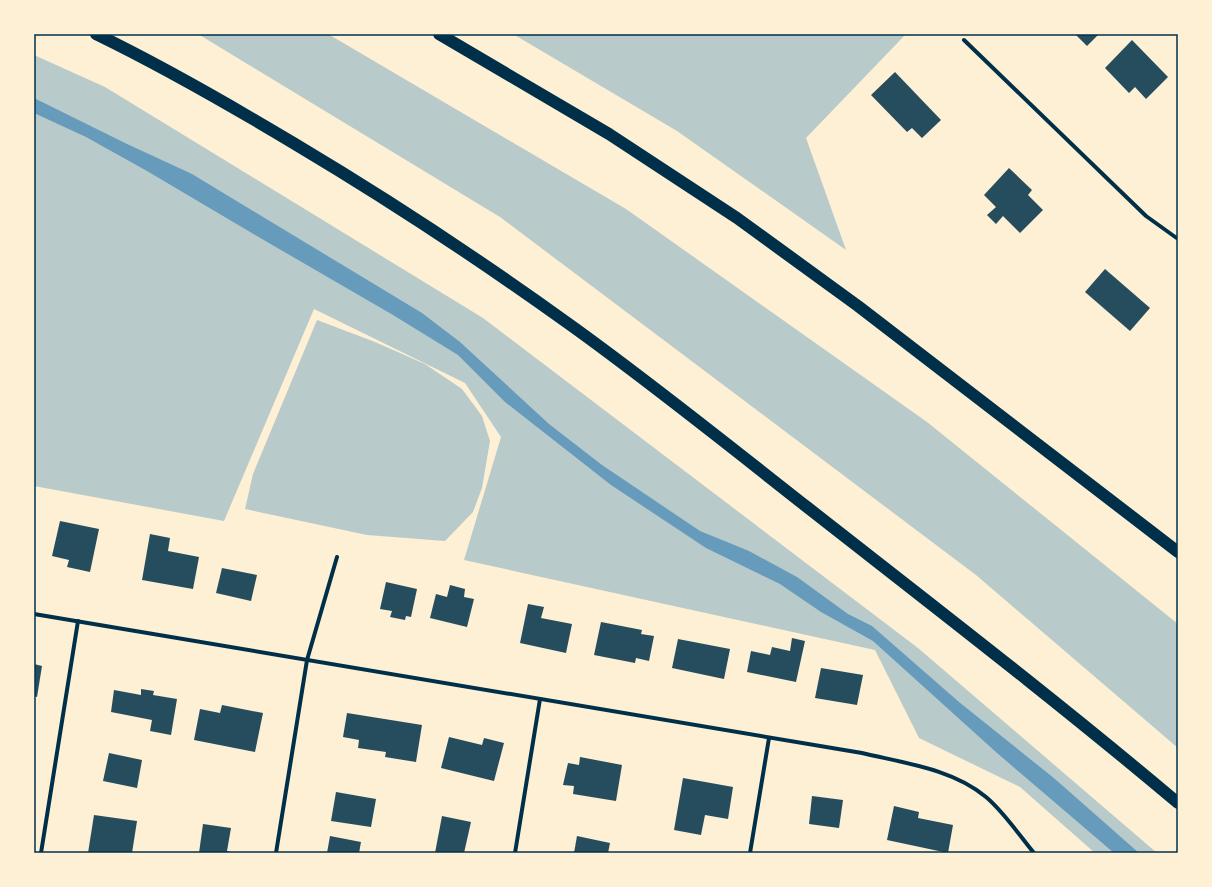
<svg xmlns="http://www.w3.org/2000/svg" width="1212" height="887" viewBox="0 0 1212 887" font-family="Jost,sans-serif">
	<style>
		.green { fill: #b9caca }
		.water { fill: #669bbc }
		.building { fill: #264d5e }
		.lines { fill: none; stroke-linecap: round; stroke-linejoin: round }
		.minor { stroke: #003049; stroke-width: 4 }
		.motorway { stroke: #003049; stroke-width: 12 }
		.neatline { fill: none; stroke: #003049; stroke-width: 1.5 }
	</style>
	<rect width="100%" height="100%" fill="#fdf0d5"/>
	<!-- green -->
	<g class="green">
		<path d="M 198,34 L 328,34 L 626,209 L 927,422 L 1178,624 L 1178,748 L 976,575 L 500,217 Z"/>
		<path d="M 513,34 L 906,34 L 806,138 L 846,250 L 677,131 Z"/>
		<path d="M 34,55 L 105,87 L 483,318 L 918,648 L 1157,853 L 1095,853 L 1020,787 L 919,738 L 875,650 L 464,560 L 501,437 L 465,383 L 314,309 L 224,521 L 34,486 Z"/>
		<path d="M 317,320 L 375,342 L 425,364 L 462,389 L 482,416 L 490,441 L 482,488 L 473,512 L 445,541 L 367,535 L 245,509 L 253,474 Z"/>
	</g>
	<!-- water -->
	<path class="water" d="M 34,98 L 125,143 L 192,174 L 422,313 L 460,342 L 549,424 L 602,465 L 700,531 L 749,551 L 797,577 L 848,614 L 872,626 L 959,702 L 1055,779 L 1139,853 L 1114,853 L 997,753 L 873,641 L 821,612 L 780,584 L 706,548 L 611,485 L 505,402 L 458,355 L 393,315 L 262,239 L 147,171 L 86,137 L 34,113 Z"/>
	<!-- building -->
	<g class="building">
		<path d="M 1075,34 L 1099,34 L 1087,46 Z"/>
		<path d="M 1132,40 L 1168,77 L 1146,99 L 1135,87 L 1129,93 L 1105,68 Z"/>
		<path d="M 895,72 L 941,120 L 922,138 L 912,128 L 907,132 L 871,95 Z"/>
		<path d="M 1009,168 L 1032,190 L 1028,195 L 1043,210 L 1020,233 L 1003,216 L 996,224 L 987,215 L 996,207 L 984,195 Z"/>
		<path d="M 1105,269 L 1150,308 L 1130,331 L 1085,292 Z"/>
		<path d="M 60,521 L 99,529 L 90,572 L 67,567 L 69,560 L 52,556 Z"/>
		<path d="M 150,534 L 170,538 L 168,551 L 199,557 L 193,589 L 142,580 Z"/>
		<path d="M 222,568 L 257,575 L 251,601 L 216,593 Z"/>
		<path d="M 386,582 L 417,589 L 411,617 L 406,616 L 405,620 L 390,617 L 392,611 L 380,609 Z"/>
		<path d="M 450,585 L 465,589 L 464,597 L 474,599 L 467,627 L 430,618 L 436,594 L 447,597 Z"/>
		<path d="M 528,604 L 544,607 L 541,618 L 572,624 L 566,653 L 520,643 Z"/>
		<path d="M 601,622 L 642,630 L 641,634 L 654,636 L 649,661 L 636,658 L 635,663 L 594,655 Z"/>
		<path d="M 792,638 L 805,641 L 796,682 L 747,672 L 751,651 L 770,655 L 772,647 L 790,651 Z"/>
		<path d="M 678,639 L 730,649 L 724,679 L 672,668 Z"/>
		<path d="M 34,664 L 42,666 L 37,697 L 34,696 Z"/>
		<path d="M 821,668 L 863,675 L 857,705 L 815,698 Z"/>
		<path d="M 141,689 L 154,691 L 153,695 L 177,699 L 171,735 L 150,731 L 152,720 L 111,712 L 114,690 L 141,695 Z"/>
		<path d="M 222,705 L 263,713 L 255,752 L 194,740 L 200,709 L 220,713 Z"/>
		<path d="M 347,713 L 422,725 L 416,762 L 385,757 L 386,752 L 358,748 L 359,740 L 343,737 Z"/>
		<path d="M 449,737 L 482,745 L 484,738 L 504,743 L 494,781 L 441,768 Z"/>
		<path d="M 109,753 L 142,760 L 137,788 L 103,781 Z"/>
		<path d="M 580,757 L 622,765 L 616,801 L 573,794 L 574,786 L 563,785 L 568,763 L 579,765 Z"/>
		<path d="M 683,778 L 733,787 L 728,819 L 705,815 L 701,835 L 674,830 Z"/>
		<path d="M 336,792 L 376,799 L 371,827 L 331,821 Z"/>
		<path d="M 812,796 L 843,800 L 839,828 L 809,824 Z"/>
		<path d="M 894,806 L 919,812 L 918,818 L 953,825 L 948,853 L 887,840 Z"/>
		<path d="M 94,815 L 137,821 L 132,853 L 88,853 Z"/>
		<path d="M 442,816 L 471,822 L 464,853 L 435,853 Z"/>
		<path d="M 203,824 L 231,828 L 227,851 L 235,853 L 199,853 Z"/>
		<path d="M 330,836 L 361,842 L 359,853 L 327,853 Z"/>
		<path d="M 577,836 L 610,843 L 608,853 L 574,853 Z"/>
	</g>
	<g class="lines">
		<!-- minor -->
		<g class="minor">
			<path d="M 964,40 L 1146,216 L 1178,239"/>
			<path d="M 34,614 L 862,753 C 904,763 953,769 986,797 C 1004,812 1019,835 1034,853"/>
			<path d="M 41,853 L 78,621"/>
			<path d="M 276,853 L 307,660 L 337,557"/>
			<path d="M 515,853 L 540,699"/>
			<path d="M 750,853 L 769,738"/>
		</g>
		<!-- motorway -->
		<g class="motorway">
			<path d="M 96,34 C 164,67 230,105 295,144 C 389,200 480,260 569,324 C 650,382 728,445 807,507 C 932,605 1057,701 1178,803"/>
			<path d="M 439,34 L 609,134 L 737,218 L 858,306 L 1178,552"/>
		</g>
	</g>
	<!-- border -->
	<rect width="1212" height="887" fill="none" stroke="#fdf0d5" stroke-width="70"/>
	<rect x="35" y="35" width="1142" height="817" class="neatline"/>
</svg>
